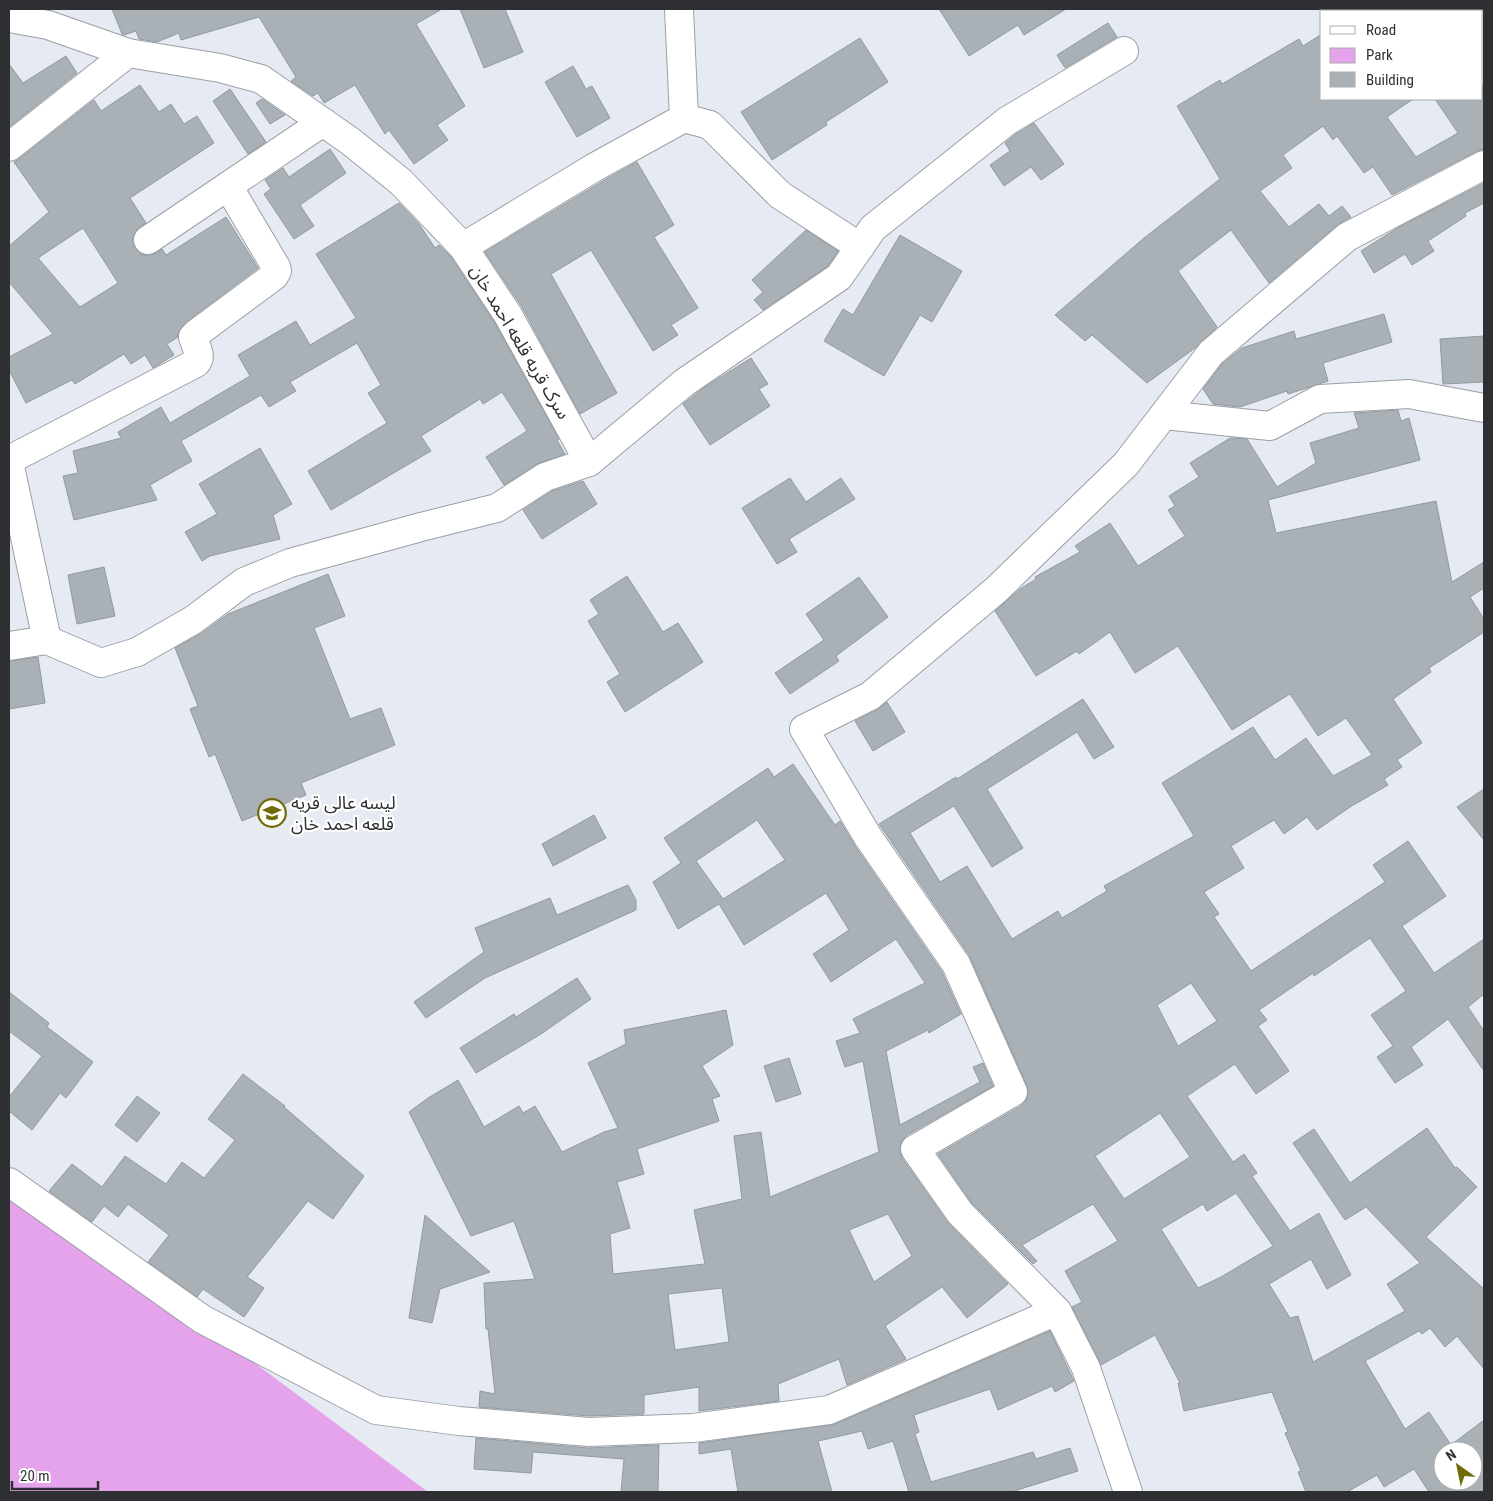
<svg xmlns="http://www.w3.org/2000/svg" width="1493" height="1501" viewBox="0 0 1493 1501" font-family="'Roboto Condensed','Noto Sans Arabic',sans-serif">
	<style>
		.green { fill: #e4a3eb }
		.building { fill: #a9b1b6; stroke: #919a9e; fill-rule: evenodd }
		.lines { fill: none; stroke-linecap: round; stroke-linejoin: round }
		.minor-casing { stroke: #9b9fa6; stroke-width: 30 }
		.tertiary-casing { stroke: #9b9fa6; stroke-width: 30 }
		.minor { stroke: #fff; stroke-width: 28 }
		.tertiary { stroke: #fff; stroke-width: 28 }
		.labels { text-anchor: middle; stroke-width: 4.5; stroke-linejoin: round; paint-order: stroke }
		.street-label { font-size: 18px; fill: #2d2f32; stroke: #fff }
		.poi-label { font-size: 18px; fill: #2d2f32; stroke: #fff; text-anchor: start }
	</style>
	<rect width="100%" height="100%" fill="#e6eaf2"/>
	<!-- green -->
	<path class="green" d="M 9,1180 L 428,1492 L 9,1492 Z"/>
	<!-- building -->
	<g class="building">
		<path d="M 112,9 L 442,9 L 416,24 L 465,106 L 437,125 L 448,140 L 414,164 L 389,130 L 385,134 L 355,85 L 324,103 L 318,93 L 313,96 L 291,81 L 296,77 L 259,17 L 181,40 L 179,33 L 157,42 L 139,39 L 136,31 L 124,35 L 122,34 Z"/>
		<path d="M 460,9 L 505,9 L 523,52 L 484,68 Z"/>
		<path d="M 939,9 L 1066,9 L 1024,35 L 1018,25 L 969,56 Z"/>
		<path d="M 1108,23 L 1117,37 L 1065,68 L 1057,55 Z"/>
		<path d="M 1322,34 L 1322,99 L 1413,99 L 1387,117 L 1416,157 L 1458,133 L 1435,99 L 1482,99 L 1482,86 L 1484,84 L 1484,149 L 1477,151 L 1392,195 L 1373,167 L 1364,173 L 1337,136 L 1333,140 L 1323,126 L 1283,155 L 1292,168 L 1260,191 L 1289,227 L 1319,204 L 1329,216 L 1342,206 L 1351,217 L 1337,225 L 1269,283 L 1231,230 L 1178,271 L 1217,327 L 1195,348 L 1147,383 L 1092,335 L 1085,341 L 1055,315 L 1144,238 L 1220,179 L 1177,106 L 1220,80 L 1222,84 L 1299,39 L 1303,46 Z"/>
		<path d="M 860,38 L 888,82 L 826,122 L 827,125 L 772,160 L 741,112 Z"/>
		<path d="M 66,56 L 77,73 L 9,127 L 9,64 L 23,83 Z"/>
		<path d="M 573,66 L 586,89 L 592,86 L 610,118 L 577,137 L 545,82 Z"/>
		<path d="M 140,85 L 159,112 L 171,104 L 184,124 L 197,116 L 214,143 L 130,198 L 146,223 L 139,227 L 134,234 L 132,241 L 135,248 L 141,254 L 149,256 L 156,253 L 162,249 L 166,255 L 226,217 L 258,268 L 186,322 L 178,333 L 178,337 L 167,344 L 174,355 L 158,365 L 153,368 L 145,355 L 131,364 L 124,354 L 75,384 L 72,380 L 26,403 L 9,370 L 9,357 L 53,334 L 9,282 L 9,246 L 49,212 L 14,162 L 19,159 L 94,100 L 101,111 ZM 83,228 L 118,283 L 80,307 L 38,258 Z"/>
		<path d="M 230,89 L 266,142 L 248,154 L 213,101 Z"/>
		<path d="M 262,99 L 285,115 L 270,124 L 256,103 Z"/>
		<path d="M 1034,123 L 1064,164 L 1041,180 L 1031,167 L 1004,186 L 990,165 L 1010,151 L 1005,143 L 1016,134 Z"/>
		<path d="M 330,149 L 346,173 L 300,205 L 314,226 L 294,239 L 264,194 L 271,189 L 265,180 L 283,168 L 289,177 Z"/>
		<path d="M 637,162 L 674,225 L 654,237 L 698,308 L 671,325 L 678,335 L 653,351 L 591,250 L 551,274 L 617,393 L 580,414 L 522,307 L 485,252 L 603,181 Z"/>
		<path d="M 1484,183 L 1484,203 L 1465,213 L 1466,216 L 1428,241 L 1434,251 L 1412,265 L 1405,254 L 1374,273 L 1361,251 L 1399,227 Z"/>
		<path d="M 399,203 L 419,224 L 435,248 L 439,245 L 451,257 L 495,323 L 559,439 L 557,440 L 565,454 L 537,464 L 504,485 L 486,457 L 527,431 L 502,392 L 483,404 L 480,399 L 421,436 L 431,451 L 331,510 L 308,471 L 387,423 L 368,393 L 381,385 L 357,343 L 290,382 L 296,391 L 269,407 L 261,395 L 181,441 L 192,461 L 150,485 L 157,500 L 74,520 L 63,476 L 78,473 L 73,451 L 121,438 L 118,432 L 161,407 L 170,423 L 250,376 L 238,355 L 296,321 L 310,345 L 356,318 L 316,254 Z"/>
		<path d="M 806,230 L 838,251 L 828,266 L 763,310 L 754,300 L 763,292 L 752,280 Z"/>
		<path d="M 900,235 L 962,271 L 932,322 L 920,315 L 884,376 L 824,341 L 843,309 L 853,315 Z"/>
		<path d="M 1384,314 L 1392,342 L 1323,363 L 1328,381 L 1288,394 L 1287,391 L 1240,407 L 1213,404 L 1203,389 L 1222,364 L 1242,348 L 1294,331 L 1296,339 Z"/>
		<path d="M 1484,336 L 1484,382 L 1443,384 L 1440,339 Z"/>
		<path d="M 751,358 L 768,384 L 759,389 L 770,406 L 710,445 L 683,404 L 705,387 Z"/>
		<path d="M 1398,410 L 1401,421 L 1409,418 L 1420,460 L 1268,500 L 1276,533 L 1436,501 L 1452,582 L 1484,562 L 1484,588 L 1470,597 L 1484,619 L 1484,632 L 1429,668 L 1431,672 L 1393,699 L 1422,743 L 1397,760 L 1402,767 L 1384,779 L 1388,785 L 1350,807 L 1317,830 L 1307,817 L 1284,834 L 1274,820 L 1231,846 L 1244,868 L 1204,892 L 1219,914 L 1214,917 L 1251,971 L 1385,882 L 1373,865 L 1408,841 L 1446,896 L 1402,926 L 1434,973 L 1484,939 L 1484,994 L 1468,1007 L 1484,1031 L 1484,1071 L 1448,1019 L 1411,1047 L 1423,1065 L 1395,1083 L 1377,1057 L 1393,1046 L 1371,1015 L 1406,991 L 1370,938 L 1314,976 L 1313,973 L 1259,1010 L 1267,1020 L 1258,1026 L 1289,1071 L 1256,1094 L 1235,1064 L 1187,1096 L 1233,1162 L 1244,1154 L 1257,1173 L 1252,1176 L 1290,1231 L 1319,1213 L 1351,1275 L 1327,1289 L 1311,1259 L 1269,1284 L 1290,1318 L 1298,1316 L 1313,1362 L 1405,1311 L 1387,1284 L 1420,1263 L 1366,1207 L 1345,1220 L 1293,1143 L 1314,1129 L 1350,1183 L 1427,1128 L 1455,1168 L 1457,1167 L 1477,1187 L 1426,1237 L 1484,1289 L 1484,1369 L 1457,1336 L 1445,1347 L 1430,1328 L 1422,1334 L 1419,1331 L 1365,1361 L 1405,1429 L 1429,1412 L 1451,1445 L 1484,1420 L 1484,1492 L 1429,1492 L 1414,1469 L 1384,1487 L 1377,1475 L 1347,1492 L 1306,1492 L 1298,1472 L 1301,1471 L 1285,1433 L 1288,1432 L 1272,1392 L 1184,1411 L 1178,1383 L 1180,1383 L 1155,1335 L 1101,1365 L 1072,1307 L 1082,1302 L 1065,1271 L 1118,1241 L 1093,1204 L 1022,1245 L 1037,1261 L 1033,1264 L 972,1203 L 938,1154 L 1021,1106 L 1026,1100 L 1028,1094 L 1027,1086 L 969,955 L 879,824 L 956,777 L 957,779 L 1083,699 L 1114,747 L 1094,759 L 1077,732 L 987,789 L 1023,848 L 992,867 L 954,806 L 910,833 L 940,882 L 967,866 L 1012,939 L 1058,911 L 1062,918 L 1107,891 L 1104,886 L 1194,836 L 1162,783 L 1253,727 L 1275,760 L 1306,738 L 1333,776 L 1372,755 L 1346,718 L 1318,736 L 1290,694 L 1232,730 L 1178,646 L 1135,673 L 1110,632 L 1079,654 L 1077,651 L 1036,676 L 995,611 L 1020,589 L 1036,579 L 1035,577 L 1080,552 L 1075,546 L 1110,523 L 1138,566 L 1185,536 L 1168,510 L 1175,506 L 1169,496 L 1199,477 L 1190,463 L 1230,438 L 1247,439 L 1277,487 L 1316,463 L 1310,443 L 1359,428 L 1354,413 ZM 1191,983 L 1217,1021 L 1178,1046 L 1157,1005 ZM 1160,1113 L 1190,1157 L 1124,1199 L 1095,1156 ZM 1236,1193 L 1273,1246 L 1221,1277 L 1198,1288 L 1161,1229 L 1203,1204 L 1207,1211 ZM 1443,1451 L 1473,1451 L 1473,1481 L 1443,1481 Z"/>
		<path d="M 260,448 L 292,504 L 273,515 L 280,539 L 210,556 L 202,561 L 185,532 L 217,514 L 199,484 Z"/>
		<path d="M 790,478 L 806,502 L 841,478 L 855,499 L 789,539 L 797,552 L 777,564 L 742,508 Z"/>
		<path d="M 583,481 L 597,504 L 542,539 L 523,510 L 552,491 Z"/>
		<path d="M 104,567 L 115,616 L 77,624 L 68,575 Z"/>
		<path d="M 328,574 L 345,616 L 314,628 L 350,719 L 381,708 L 395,745 L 301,783 L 306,795 L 242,821 L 215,754 L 209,757 L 190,709 L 198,706 L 175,648 L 202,633 L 228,614 Z"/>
		<path d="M 627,576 L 663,632 L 678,623 L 703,662 L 625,712 L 607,682 L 620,674 L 588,621 L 599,614 L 590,600 Z"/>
		<path d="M 859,577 L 888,617 L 836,656 L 839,661 L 790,694 L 775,673 L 824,640 L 806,614 Z"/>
		<path d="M 38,657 L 45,703 L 9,709 L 9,661 Z"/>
		<path d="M 887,702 L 905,732 L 873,751 L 855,721 L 877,710 Z"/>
		<path d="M 793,764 L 835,825 L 840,821 L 855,846 L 942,972 L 961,1014 L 929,1033 L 928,1030 L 886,1051 L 900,1125 L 980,1082 L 973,1067 L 983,1063 L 993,1086 L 907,1135 L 901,1142 L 900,1150 L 902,1158 L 947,1222 L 1008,1284 L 967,1318 L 942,1287 L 885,1326 L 906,1359 L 847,1385 L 839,1359 L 778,1384 L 779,1401 L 699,1411 L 699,1387 L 644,1395 L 644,1414 L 589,1416 L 479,1407 L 480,1391 L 495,1394 L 488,1329 L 486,1329 L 484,1283 L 535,1279 L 514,1221 L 471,1236 L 409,1112 L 428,1098 L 458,1080 L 484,1127 L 519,1106 L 523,1113 L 535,1106 L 562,1152 L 604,1132 L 618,1128 L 588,1063 L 626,1044 L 624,1030 L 726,1010 L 733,1045 L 702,1066 L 720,1096 L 712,1099 L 719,1121 L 637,1149 L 644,1174 L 617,1182 L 630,1228 L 610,1234 L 613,1274 L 705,1264 L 694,1210 L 742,1199 L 734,1136 L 761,1132 L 770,1197 L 879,1152 L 863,1061 L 845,1067 L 836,1041 L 860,1033 L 853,1019 L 925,983 L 896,939 L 831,982 L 813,954 L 849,930 L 826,893 L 744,945 L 719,904 L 678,929 L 653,882 L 681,863 L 664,838 L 768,768 L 774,777 ZM 757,820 L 785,860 L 723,899 L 696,861 ZM 888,1214 L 912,1256 L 874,1282 L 849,1230 ZM 722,1288 L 729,1342 L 675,1350 L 668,1294 Z"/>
		<path d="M 1484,789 L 1484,840 L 1457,807 Z"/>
		<path d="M 594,815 L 606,838 L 553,866 L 542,844 Z"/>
		<path d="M 628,885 L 636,900 L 636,910 L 485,978 L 426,1018 L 414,1002 L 484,952 L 475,928 L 550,898 L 557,915 Z"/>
		<path d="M 577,978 L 591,999 L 541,1034 L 476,1073 L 460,1048 L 514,1014 L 516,1017 Z"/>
		<path d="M 9,992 L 49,1023 L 47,1027 L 93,1062 L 66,1098 L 60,1093 L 32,1130 L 9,1111 L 9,1097 L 42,1056 L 9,1031 Z"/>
		<path d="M 789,1058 L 801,1094 L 776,1102 L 764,1066 Z"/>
		<path d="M 243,1074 L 285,1106 L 284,1107 L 364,1176 L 333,1219 L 308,1201 L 247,1277 L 264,1288 L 244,1317 L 203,1289 L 197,1297 L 148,1262 L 169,1235 L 128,1204 L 118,1217 L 104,1206 L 92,1222 L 49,1191 L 72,1164 L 102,1187 L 125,1156 L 166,1184 L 182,1162 L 204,1178 L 235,1140 L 208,1119 Z"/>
		<path d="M 137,1096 L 160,1113 L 137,1142 L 115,1125 Z"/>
		<path d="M 425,1215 L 490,1272 L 440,1289 L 432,1323 L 409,1318 Z"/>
		<path d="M 1050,1331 L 1074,1381 L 1055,1392 L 1052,1386 L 998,1410 L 990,1389 L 914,1415 L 919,1432 L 915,1434 L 931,1482 L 1033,1452 L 1036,1459 L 1070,1448 L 1078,1471 L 1011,1492 L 909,1492 L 893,1441 L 868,1449 L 862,1431 L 818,1441 L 832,1492 L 738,1492 L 731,1449 L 699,1454 L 699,1443 L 835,1424 Z"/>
		<path d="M 476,1438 L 588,1448 L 659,1445 L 658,1492 L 621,1492 L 624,1459 L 533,1452 L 531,1473 L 474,1469 Z"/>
	</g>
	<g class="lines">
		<defs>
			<g id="minor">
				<path d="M 679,9 L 684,118"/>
				<path d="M 9,147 L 128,53"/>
				<path d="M 148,240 L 323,122"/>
				<path d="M 463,247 L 595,167 L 684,118 L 710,125 L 780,195 L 860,247"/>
				<path d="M 1164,415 L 1270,426 L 1320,399 L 1409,394 L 1484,408"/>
				<path d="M 9,460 L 196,363 C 203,356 195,346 193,337 L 197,333 L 274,276 L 277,271 L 276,267 L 228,186"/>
				<path d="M 9,462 L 47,640"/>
				<path d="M 589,462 L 685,382 L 839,277 L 873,228 L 1007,121 L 1124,51"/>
				<path d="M 9,646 L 47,640 L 101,663 L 137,652"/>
				<path d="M 9,1182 L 202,1319 L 376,1410 L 459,1421 L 589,1432 L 693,1428 L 829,1410 L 1057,1311"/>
				<path d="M 1128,1492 L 1086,1368 L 1057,1311 L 960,1213 L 915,1149 L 1013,1092 L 956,964 L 868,837 L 804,729 L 870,696 L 996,590 L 1126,464 L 1211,353 L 1347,237 L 1484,165"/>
			</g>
			<path id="tertiary" d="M 9,18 L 48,25 L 128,53 L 220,68 L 261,79 L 350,141 L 401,182 L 463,247 L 508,315 L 589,462 L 545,477 L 497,508 L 421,527 L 290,563 L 244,582 L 193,620 L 137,652"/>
		</defs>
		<!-- minor casing -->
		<use href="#minor" class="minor-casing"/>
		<!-- tertiary casing -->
		<use href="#tertiary" class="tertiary-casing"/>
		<!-- minor -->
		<use href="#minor" class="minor"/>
		<!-- tertiary -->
		<use href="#tertiary" class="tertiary"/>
	</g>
	<!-- icons -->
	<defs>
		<symbol id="school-ring" viewBox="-11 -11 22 22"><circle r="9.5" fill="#fff" stroke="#6f6b07" stroke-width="1.5"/><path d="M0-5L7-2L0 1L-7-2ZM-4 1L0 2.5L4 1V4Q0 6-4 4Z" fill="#6f6b07"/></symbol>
	</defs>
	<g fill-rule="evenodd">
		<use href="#school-ring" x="256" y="797" width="32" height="32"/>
	</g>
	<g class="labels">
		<!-- street labels -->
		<g class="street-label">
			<text transform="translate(520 342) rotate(59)" y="6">سرک قریه قلعه احمد خان</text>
		</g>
		<!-- poi labels -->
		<g class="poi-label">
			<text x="291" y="809">لیسه عالی قریه<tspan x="291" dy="21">قلعه احمد خان</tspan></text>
		</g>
	</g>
	<!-- border -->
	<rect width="1493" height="1501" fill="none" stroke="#2d2f32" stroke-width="20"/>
	<!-- legend -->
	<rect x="1320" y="10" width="162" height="90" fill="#ffffff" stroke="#abacad"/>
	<rect x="1330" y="26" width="25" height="8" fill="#ffffff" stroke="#abacad"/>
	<text x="1366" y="35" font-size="15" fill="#2d2f32">Road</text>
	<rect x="1330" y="48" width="25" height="15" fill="#e4a3eb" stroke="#abacad"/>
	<text x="1366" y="60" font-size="15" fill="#2d2f32">Park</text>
	<rect x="1330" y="72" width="25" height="15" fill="#a9b1b6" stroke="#abacad"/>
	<text x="1366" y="85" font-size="15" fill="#2d2f32">Building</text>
	<!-- north arrow -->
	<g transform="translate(1458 1466) rotate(327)"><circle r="24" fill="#ffffff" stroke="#abacad"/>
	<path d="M0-4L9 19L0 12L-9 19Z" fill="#6f6b07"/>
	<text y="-8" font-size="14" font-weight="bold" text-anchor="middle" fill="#2d2f32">N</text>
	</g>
	<!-- scale -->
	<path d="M12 1481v8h86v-8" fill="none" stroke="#2d2f32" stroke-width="2.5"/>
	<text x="20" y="1481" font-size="15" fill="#2d2f32" stroke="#ffffff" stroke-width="4" paint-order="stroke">20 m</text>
</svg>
